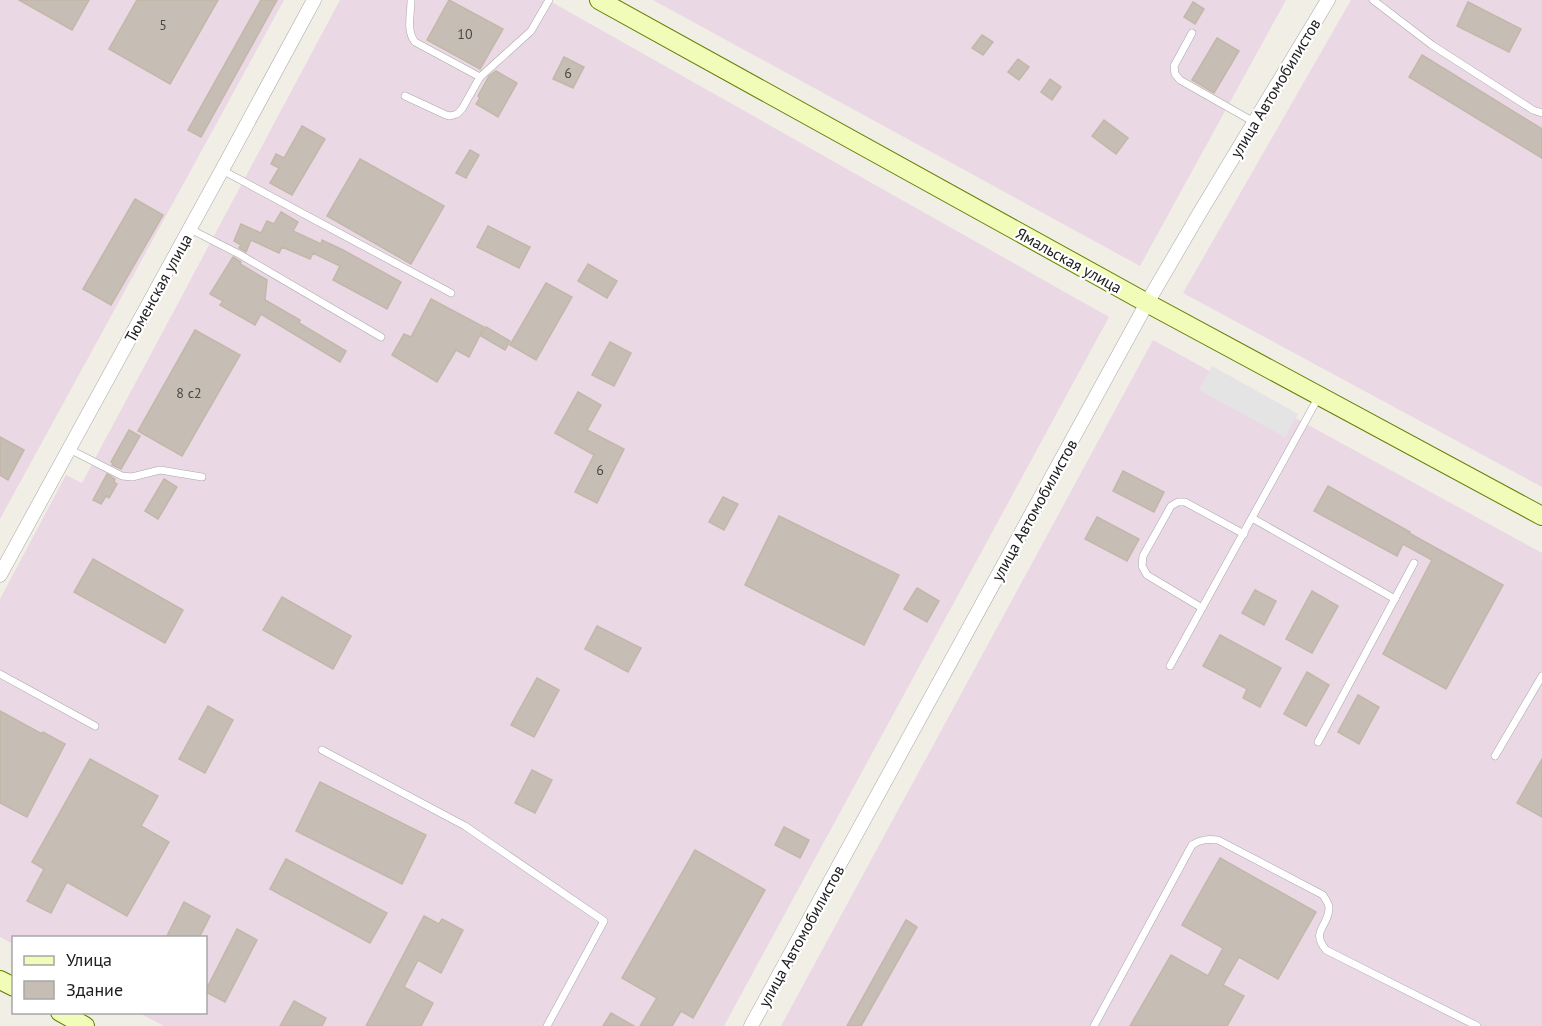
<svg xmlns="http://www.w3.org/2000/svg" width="1542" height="1026" viewBox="0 0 1542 1026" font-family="'PT Sans',sans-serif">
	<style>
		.industrial { fill: #ead8e5 }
		.parking { fill: #e4e4e4 }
		.building { fill: #c6beb5; stroke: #c3b7a8; stroke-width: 1.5 }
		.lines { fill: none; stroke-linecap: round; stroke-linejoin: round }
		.lane-casing { stroke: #a7a7a7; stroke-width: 8 }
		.street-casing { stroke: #a7a7a7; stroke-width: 15 }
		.secondary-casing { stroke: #627d01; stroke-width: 20 }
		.lane { stroke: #fff; stroke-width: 7 }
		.street { stroke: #fff; stroke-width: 14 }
		.secondary { stroke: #f1fcb9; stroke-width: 18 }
		.labels { text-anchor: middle; stroke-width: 4.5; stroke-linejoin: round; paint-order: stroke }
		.number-label { font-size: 14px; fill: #4a4845 }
		.street-label { font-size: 16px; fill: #202020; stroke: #fff }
	</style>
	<rect width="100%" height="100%" fill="#f1eee6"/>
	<!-- industrial -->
	<g class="industrial">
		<path d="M 0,0 L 284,0 L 0,519 Z"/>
		<path d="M 340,0 L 548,0 L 1109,317 L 724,1026 L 164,1026 L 139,1013 L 206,1012 L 206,938 L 14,938 L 13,944 L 0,937 L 0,599 L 66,475 L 82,483 Z"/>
		<path d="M 653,0 L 1286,0 L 1140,266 Z"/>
		<path d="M 1351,0 L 1542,0 L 1542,487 L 1183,293 Z"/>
		<path d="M 1153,340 L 1542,553 L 1542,1026 L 781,1026 Z"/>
	</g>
	<!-- parking -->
	<path class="parking" d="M 1212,366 L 1298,414 L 1285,437 L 1199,390 Z"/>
	<!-- building -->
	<g class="building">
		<path d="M 19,0 L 89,0 L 72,30 Z"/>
		<path d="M 137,0 L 218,0 L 170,84 L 109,49 Z"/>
		<path d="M 261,0 L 277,0 L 201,137 L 188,130 Z"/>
		<path d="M 449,0 L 503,29 L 480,69 L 427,40 Z"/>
		<path d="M 1193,2 L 1204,9 L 1195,24 L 1184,17 Z"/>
		<path d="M 1468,2 L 1521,29 L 1509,52 L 1457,26 Z"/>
		<path d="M 982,35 L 993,42 L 983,55 L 972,48 Z"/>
		<path d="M 1217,38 L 1239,51 L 1214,93 L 1192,80 Z"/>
		<path d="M 1422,55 L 1542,129 L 1542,158 L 1409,77 Z"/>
		<path d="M 564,57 L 584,67 L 573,88 L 553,79 Z"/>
		<path d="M 1018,59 L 1029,67 L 1019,80 L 1008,72 Z"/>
		<path d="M 496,71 L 517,83 L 498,117 L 476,104 L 480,98 L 478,96 L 489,76 Z"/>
		<path d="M 1050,79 L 1061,87 L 1052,100 L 1041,92 Z"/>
		<path d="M 1104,120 L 1128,138 L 1116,154 L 1092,136 Z"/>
		<path d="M 302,126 L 325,139 L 292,195 L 270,183 L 279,168 L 271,164 L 276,154 L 284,158 Z"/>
		<path d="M 470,150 L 479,155 L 466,178 L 456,173 Z"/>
		<path d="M 360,159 L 444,206 L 411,264 L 327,216 Z"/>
		<path d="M 135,199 L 163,215 L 111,305 L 83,289 Z"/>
		<path d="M 281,212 L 298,222 L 293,231 L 321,244 L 322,240 L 343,250 L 401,282 L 387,309 L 333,280 L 340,266 L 313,253 L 310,259 L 282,247 L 279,253 L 251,240 L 246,252 L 239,248 L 241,245 L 234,241 L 241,224 L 261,233 L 267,221 L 274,224 Z"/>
		<path d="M 488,226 L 530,247 L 519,268 L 477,247 Z"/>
		<path d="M 233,257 L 241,262 L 240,264 L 267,280 L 265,300 L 300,320 L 299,323 L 346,351 L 340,362 L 261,314 L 255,325 L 220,305 L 223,301 L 210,294 Z"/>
		<path d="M 588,264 L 617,281 L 607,298 L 578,281 Z"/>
		<path d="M 546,283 L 572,297 L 536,360 L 510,345 Z"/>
		<path d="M 431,299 L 484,327 L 469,357 L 456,350 L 437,382 L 392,355 L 404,334 L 411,337 Z"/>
		<path d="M 486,327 L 510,341 L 505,350 L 481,336 Z"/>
		<path d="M 195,330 L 240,355 L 182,456 L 138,431 Z"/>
		<path d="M 610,342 L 631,353 L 614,386 L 592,375 Z"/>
		<path d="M 578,392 L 601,405 L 587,430 L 624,449 L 597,503 L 575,492 L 594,455 L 555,433 Z"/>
		<path d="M 129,430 L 140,436 L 121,469 L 112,465 L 113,463 L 111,462 Z"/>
		<path d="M 0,437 L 24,450 L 8,480 L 0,475 Z"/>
		<path d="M 1123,471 L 1164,492 L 1154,512 L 1113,491 Z"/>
		<path d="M 107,474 L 115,479 L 114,482 L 117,484 L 109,498 L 106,496 L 101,504 L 93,500 Z"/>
		<path d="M 164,479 L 177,487 L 158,519 L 145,511 Z"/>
		<path d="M 1328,486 L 1410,532 L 1409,533 L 1503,585 L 1446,689 L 1383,654 L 1432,560 L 1403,544 L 1397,556 L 1314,511 Z"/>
		<path d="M 723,497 L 738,504 L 724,530 L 709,522 Z"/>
		<path d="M 779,516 L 899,575 L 864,645 L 745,585 Z"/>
		<path d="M 1097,517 L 1139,539 L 1127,561 L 1085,539 Z"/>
		<path d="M 93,559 L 183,610 L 165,643 L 74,592 Z"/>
		<path d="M 917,588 L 939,601 L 927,622 L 904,609 Z"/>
		<path d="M 1255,590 L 1276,601 L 1264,625 L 1242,613 Z"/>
		<path d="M 1312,591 L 1338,606 L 1312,653 L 1286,639 Z"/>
		<path d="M 282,597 L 351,636 L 333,669 L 263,630 Z"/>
		<path d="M 597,626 L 641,648 L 628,672 L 585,649 Z"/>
		<path d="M 1220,635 L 1281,668 L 1260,707 L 1243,698 L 1247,689 L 1203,666 Z"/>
		<path d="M 1307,672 L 1329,685 L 1306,726 L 1284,714 Z"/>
		<path d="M 537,678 L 559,690 L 534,737 L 511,725 Z"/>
		<path d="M 1358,695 L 1379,707 L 1359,744 L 1338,732 Z"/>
		<path d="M 208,706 L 233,720 L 205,773 L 179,759 Z"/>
		<path d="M 0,711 L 42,734 L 43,732 L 65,744 L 27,817 L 0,803 Z"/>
		<path d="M 90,759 L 158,796 L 141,826 L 169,842 L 127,916 L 67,882 L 51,913 L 27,901 L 44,869 L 32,862 Z"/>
		<path d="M 1542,759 L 1542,817 L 1517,803 Z"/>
		<path d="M 532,770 L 552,780 L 535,813 L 515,803 Z"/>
		<path d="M 320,782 L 426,835 L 402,884 L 296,831 Z"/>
		<path d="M 784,827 L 809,840 L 800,858 L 775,845 Z"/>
		<path d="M 695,850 L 765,890 L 693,1018 L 681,1011 L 672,1026 L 640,1026 L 657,998 L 622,978 Z"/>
		<path d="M 1220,858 L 1316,912 L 1278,979 L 1239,957 L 1223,985 L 1244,996 L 1227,1026 L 1130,1026 L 1171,955 L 1208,976 L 1223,948 L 1182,925 Z"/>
		<path d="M 286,859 L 387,913 L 370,943 L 270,889 Z"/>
		<path d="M 184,902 L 210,916 L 199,938 L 166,938 Z"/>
		<path d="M 424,916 L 439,924 L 442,919 L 463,930 L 441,973 L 418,960 L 404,987 L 433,1003 L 421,1026 L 366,1026 Z"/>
		<path d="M 906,920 L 917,927 L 861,1026 L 847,1026 Z"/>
		<path d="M 237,929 L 257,940 L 225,1002 L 206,992 L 206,990 Z"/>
		<path d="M 294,1001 L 326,1018 L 322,1026 L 280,1026 Z"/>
		<path d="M 611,1013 L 634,1026 L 603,1026 Z"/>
	</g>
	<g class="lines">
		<defs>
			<g id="lane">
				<path d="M 411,0 C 411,14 406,31 415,42 L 480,77"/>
				<path d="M 1373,0 L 1432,45 L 1533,110 L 1542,113"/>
				<path d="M 1192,33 L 1174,66 L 1175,74 L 1180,80 L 1254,122"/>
				<path d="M 405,96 L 446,115 L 450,116 L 457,114 L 462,109 L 480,77 L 531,31 L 549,0"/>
				<path d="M 222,170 L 451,293"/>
				<path d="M 190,229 L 239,254 L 381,337"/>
				<path d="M 69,449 L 122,476 L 132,477 L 160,470 L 202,477"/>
				<path d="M 1252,518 L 1395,599"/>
				<path d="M 1202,608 L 1147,575 L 1142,566 L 1143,556 L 1171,506 L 1178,502 L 1185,502 L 1244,534"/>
				<path d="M 1170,666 L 1318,398"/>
				<path d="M 0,674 L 95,726"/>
				<path d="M 1318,742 L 1414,563"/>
				<path d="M 322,750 L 465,826 L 604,921 L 547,1026"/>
				<path d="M 1495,756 L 1542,676"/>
				<path d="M 1094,1026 L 1192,845 C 1201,839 1208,839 1218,840 L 1323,895 C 1325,899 1329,903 1329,908 C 1329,926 1310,931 1326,950 L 1477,1026"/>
			</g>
			<g id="street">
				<path d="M 0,575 L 222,170 L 314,0"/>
				<path d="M 751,1026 L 1147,303 L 1199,214 L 1328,0"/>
			</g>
			<g id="secondary">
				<path d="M 599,0 L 1147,303 L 1542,516"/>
				<path d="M 0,980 L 14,987"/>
				<path d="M 60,1012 L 85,1026"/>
			</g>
		</defs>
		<!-- lane casing -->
		<use href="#lane" class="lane-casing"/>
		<!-- street casing -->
		<use href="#street" class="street-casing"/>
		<!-- secondary casing -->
		<use href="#secondary" class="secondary-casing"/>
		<!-- lane -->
		<use href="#lane" class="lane"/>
		<!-- street -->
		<use href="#street" class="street"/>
		<!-- secondary -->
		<use href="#secondary" class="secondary"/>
	</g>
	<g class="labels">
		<!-- number labels -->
		<g class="number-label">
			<text x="163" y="30">5</text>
			<text x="465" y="39">10</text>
			<text x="568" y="78">6</text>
			<text x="189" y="398">8 с2</text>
			<text x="600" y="475">6</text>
		</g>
		<!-- street labels -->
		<g class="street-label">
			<text transform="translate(1275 88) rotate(-59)" y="6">улица Автомобилистов</text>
			<text transform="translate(1069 260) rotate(29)" y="6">Ямальская улица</text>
			<text transform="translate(158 288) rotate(-61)" y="6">Тюменская улица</text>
			<text transform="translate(1034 510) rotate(-61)" y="6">улица Автомобилистов</text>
			<text transform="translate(801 936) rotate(-61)" y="6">улица Автомобилистов</text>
		</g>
	</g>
	<!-- legend -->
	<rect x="12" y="936" width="195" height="78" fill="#ffffff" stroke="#a6a6a6" stroke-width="1.5"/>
	<rect x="24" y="956" width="30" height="9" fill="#f1fcb9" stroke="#a6a6a6" stroke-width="1.5"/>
	<text x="66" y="966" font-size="18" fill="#202020">Улица</text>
	<rect x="24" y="981" width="30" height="18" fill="#c6beb5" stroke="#a6a6a6" stroke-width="1.5"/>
	<text x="66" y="996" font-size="18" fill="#202020">Здание</text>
</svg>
